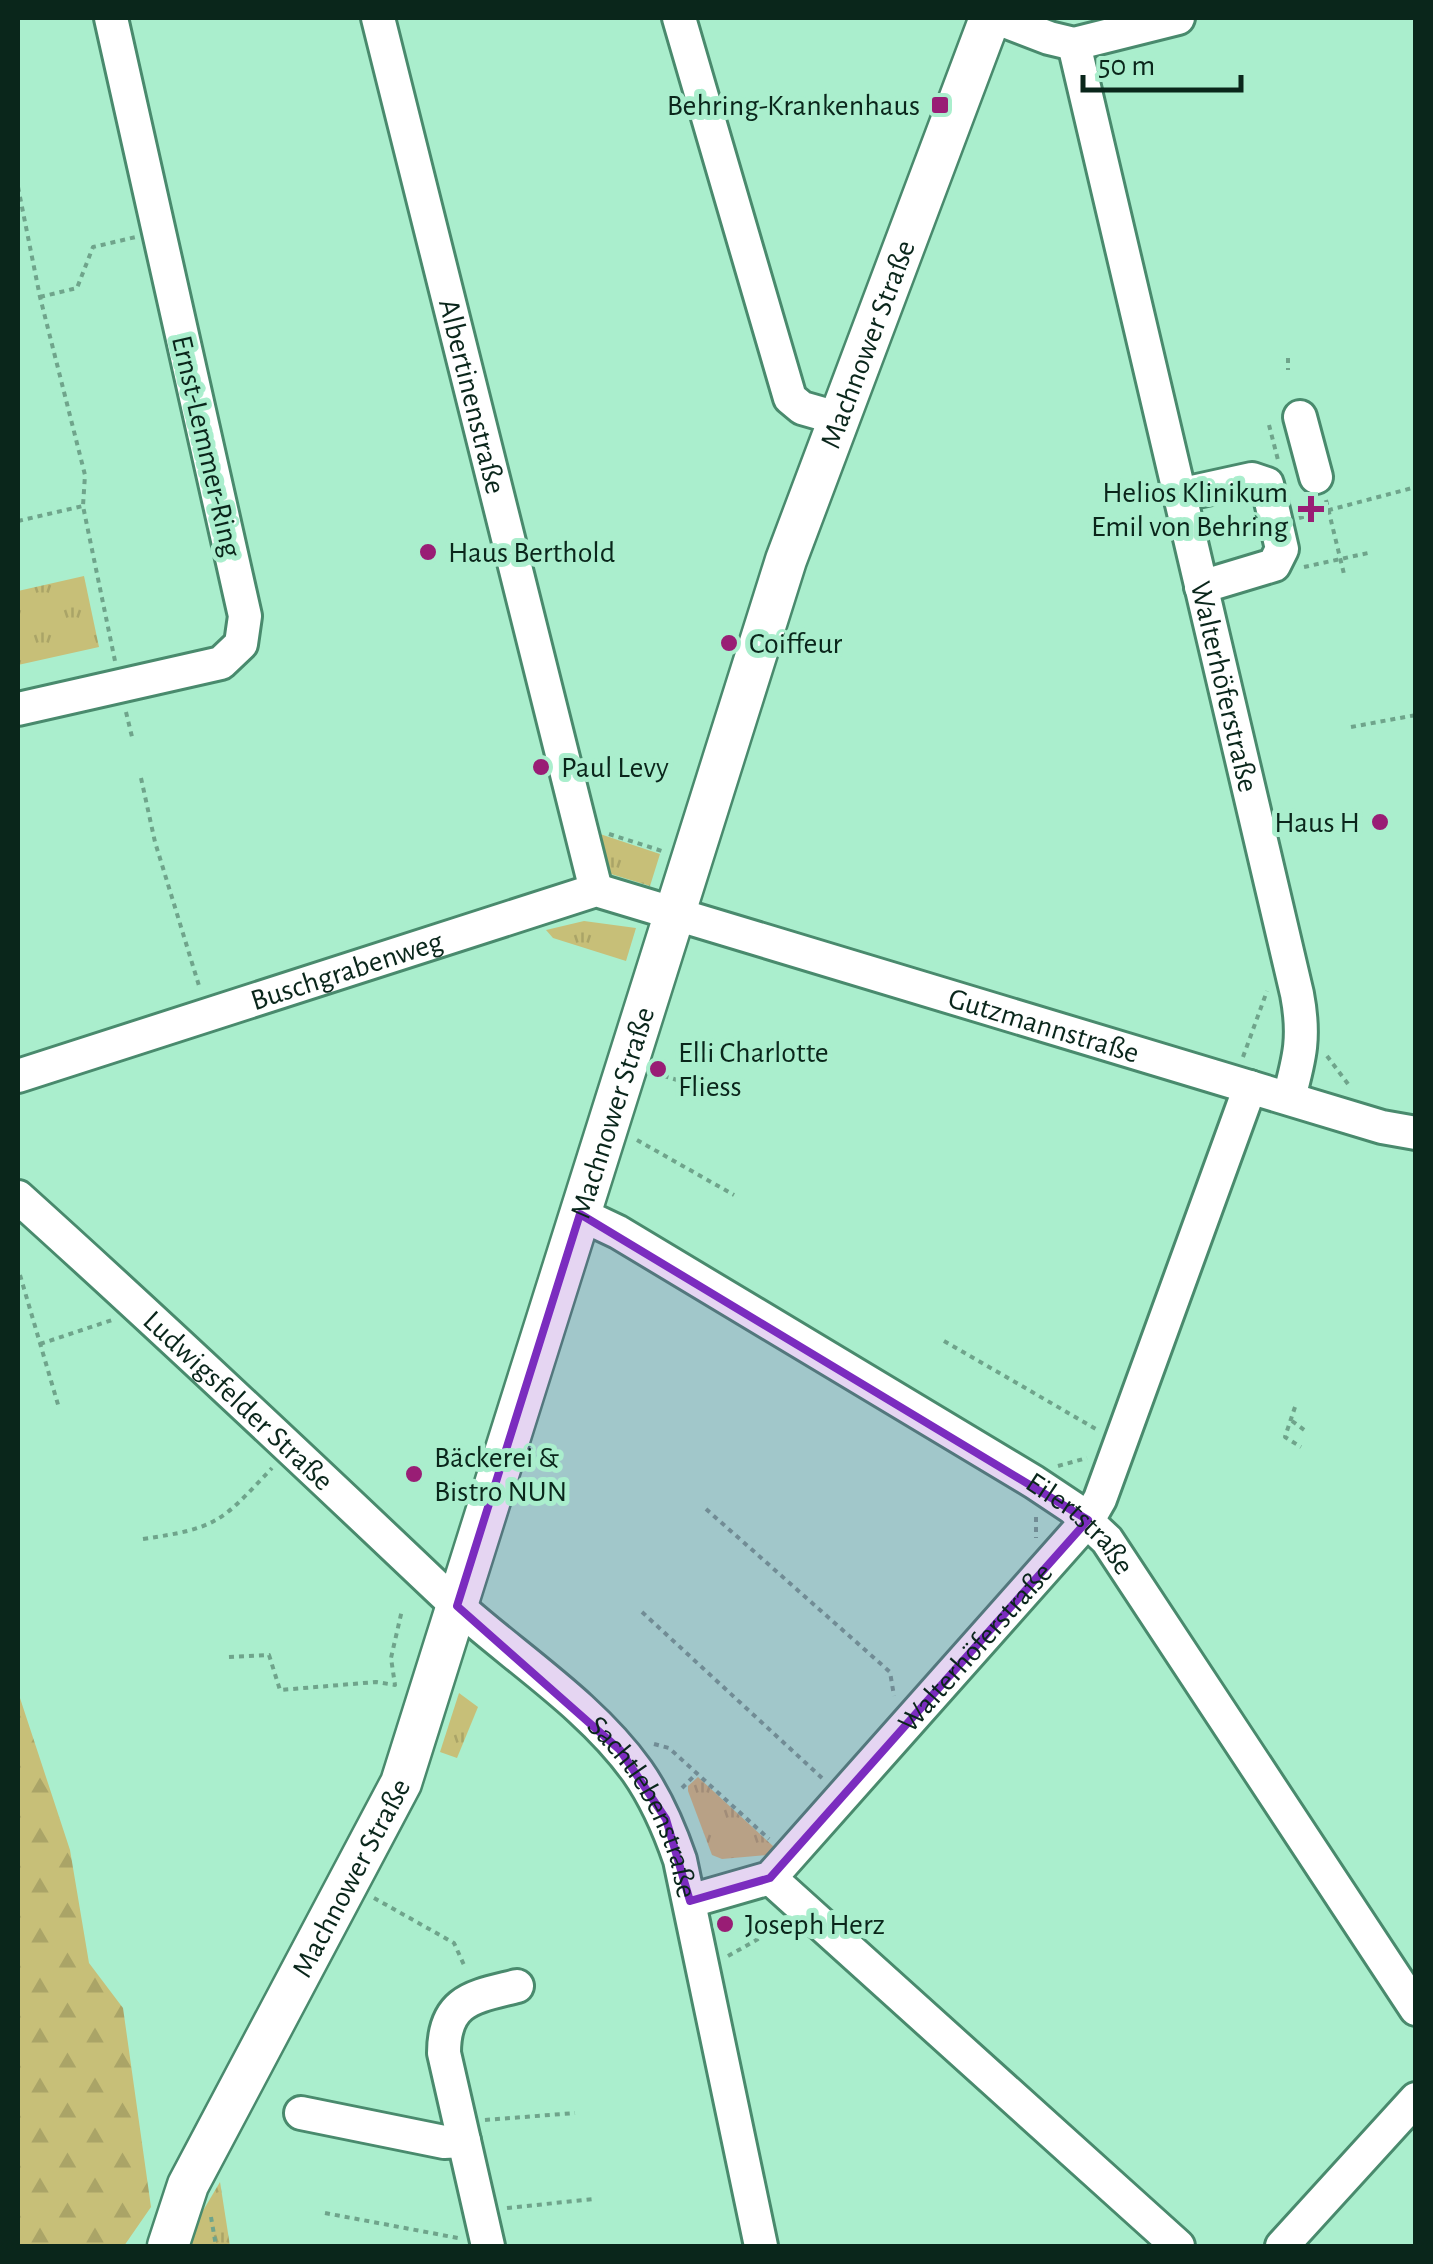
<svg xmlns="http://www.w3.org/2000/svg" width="1433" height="2264" viewBox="0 0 1433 2264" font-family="'Alegreya Sans',sans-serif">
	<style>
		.grass { fill: url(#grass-tufts) }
		.forest { fill: url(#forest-firs) }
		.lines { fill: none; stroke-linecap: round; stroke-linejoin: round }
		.minor-casing { stroke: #498a6d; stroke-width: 38 }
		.major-casing { stroke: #498a6d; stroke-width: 45 }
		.path { stroke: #6fa48b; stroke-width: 4; stroke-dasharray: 5 5; stroke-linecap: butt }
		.minor { stroke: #fff; stroke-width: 32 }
		.major { stroke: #fff; stroke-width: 40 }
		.marked { fill: #7b2cbf; fill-opacity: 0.2; stroke: #7b2cbf; stroke-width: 8; stroke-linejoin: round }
		.poi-dot { fill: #991d75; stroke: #aaeecd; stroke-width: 4 }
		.labels { text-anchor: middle; stroke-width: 10; stroke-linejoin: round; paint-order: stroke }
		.poi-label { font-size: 30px; fill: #0a261b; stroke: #aaeecd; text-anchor: start }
		.street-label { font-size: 30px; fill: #0a261b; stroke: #aaeecd }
	</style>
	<defs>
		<pattern id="grass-tufts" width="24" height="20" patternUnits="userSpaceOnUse" patternTransform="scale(2.5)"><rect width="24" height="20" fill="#c7bf78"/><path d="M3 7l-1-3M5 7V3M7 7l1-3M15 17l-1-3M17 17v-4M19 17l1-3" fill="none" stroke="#aaa467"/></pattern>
		<pattern id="forest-firs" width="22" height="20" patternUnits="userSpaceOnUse" patternTransform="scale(2.5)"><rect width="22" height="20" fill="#c7bf78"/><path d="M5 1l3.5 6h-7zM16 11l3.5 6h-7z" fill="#aaa467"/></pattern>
	</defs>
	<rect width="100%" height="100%" fill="#aaeecd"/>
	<!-- grass -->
	<g class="grass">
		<path d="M 84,576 L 99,647 L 18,665 L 18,591 Z"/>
		<path d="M 600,834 L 660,854 L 650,886 L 611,874 Z"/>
		<path d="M 584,921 L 636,928 L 626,961 L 553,938 L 546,930 Z"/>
		<path d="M 459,1693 L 478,1707 L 457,1758 L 440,1752 Z"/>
		<path d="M 698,1777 L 774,1847 L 767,1855 L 722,1859 L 712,1855 L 688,1791 L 688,1786 Z"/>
		<path d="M 220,2182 L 230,2246 L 182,2246 Z"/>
	</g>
	<!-- forest -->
	<path class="forest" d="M 18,1692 L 70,1850 L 89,1963 L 123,2008 L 151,2207 L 124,2246 L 18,2246 Z"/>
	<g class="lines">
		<defs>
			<g id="minor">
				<path id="s1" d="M 378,18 L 596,890"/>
				<path d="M 679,18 L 790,398 L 802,408 L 837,418"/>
				<path d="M 997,18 L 1049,38 L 1074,44 L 1178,18"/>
				<path id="s2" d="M 1074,44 L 1297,994 C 1305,1036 1300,1057 1289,1097"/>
				<path d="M 1300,417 L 1316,477"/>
				<path d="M 1179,495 L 1252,479 L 1267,484 L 1282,549 L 1274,565 L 1201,587"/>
				<path d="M 18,709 L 221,663 L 241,644 L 245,616 L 111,18"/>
				<path id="s3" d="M 18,1076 L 596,890 L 1382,1127 L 1416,1133"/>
				<path id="s4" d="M 18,1197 C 161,1326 301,1458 441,1591 C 504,1651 587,1701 637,1771 C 656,1798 669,1828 680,1860 L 761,2246"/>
				<path id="s5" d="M 580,1214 L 618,1232 L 1034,1482 L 1073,1508 L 1107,1540 L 1416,2009"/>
				<path d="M 770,1878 L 1178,2246"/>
				<path id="s6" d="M 690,1901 L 770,1878 L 1088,1520 L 1100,1499 L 1250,1087"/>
				<path d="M 301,2113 L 444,2142 L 464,2141"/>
				<path d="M 488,2246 L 444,2053 C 444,1999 474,1997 517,1986"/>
				<path d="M 1282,2246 L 1416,2099"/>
			</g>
			<g id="major">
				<path id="s7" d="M 168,2246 L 188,2185 L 401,1783 L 786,560 L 990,18"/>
			</g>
		</defs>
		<!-- minor casing -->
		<use href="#minor" class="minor-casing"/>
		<!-- major casing -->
		<use href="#major" class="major-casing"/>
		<!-- path -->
		<g class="path">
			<path d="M 18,187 L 40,297 L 85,475 L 83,506 L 115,661"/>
			<path d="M 40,297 L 77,288 L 93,247 L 136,237"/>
			<path d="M 1288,358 L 1288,370"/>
			<path d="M 1269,425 L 1278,460"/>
			<path d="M 1326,500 L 1344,574"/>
			<path d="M 1299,518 L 1416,487"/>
			<path d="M 18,521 L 83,506"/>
			<path d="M 1304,567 L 1368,553"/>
			<path d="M 126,712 L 133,741"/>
			<path d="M 1351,727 L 1416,715"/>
			<path d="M 141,778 L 155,842 L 200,989"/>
			<path d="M 609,834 L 662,851"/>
			<path d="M 1327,1056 L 1351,1088"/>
			<path d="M 1243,1057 L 1267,991"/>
			<path d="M 654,1073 L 707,1089"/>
			<path d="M 637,1140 L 734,1195"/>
			<path d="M 20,1275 L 59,1408"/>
			<path d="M 944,1341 L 1096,1429"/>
			<path d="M 40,1344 L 112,1320"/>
			<path d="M 1295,1407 L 1285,1437 L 1301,1447"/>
			<path d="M 1292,1421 L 1307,1432"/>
			<path d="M 1058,1466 L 1087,1458"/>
			<path d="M 706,1509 L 890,1672 L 894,1696"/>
			<path d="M 1036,1517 L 1036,1538"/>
			<path d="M 143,1539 C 218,1528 221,1522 272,1468"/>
			<path d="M 642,1612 L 822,1778"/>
			<path d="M 229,1657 L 269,1655 L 280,1690 L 376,1682 L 395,1685 L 391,1658 L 402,1610"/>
			<path d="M 654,1744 L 669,1748 L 769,1839"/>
			<path d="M 682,1788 L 697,1773"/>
			<path d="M 374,1898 L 454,1943 L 464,1965"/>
			<path d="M 728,1956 L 785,1924"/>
			<path d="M 485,2120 L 575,2113"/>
			<path d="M 507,2208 L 594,2199"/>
			<path d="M 325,2213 L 458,2238"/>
			<path d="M 211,2217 L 216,2246"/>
		</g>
		<!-- minor -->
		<use href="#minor" class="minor"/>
		<!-- major -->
		<use href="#major" class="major"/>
	</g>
	<!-- marked area -->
	<path class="marked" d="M 580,1214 L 1088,1520 L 770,1878 L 690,1901 L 666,1819 L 620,1750 L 457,1606 Z"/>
	<!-- markers -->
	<g class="poi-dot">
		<rect x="930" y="95" width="20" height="20" rx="5"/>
		<path d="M1306 494h10v10h10v10h-10v10h-10v-10h-10v-10h10z"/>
		<circle cx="428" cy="552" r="10"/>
		<circle cx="729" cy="643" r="10"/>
		<circle cx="541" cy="767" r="10"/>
		<circle cx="1380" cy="822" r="10"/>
		<circle cx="658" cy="1069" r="10"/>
		<circle cx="414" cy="1474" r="10"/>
		<circle cx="725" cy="1924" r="10"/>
	</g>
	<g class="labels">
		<!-- poi labels -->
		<g class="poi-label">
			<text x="920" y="115" text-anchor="end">Behring-Krankenhaus</text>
			<text x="1288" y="502" text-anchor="end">Helios Klinikum<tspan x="1288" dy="34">Emil von Behring</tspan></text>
			<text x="448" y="562">Haus Berthold</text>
			<text x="749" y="653">Coiffeur</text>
			<text x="561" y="777">Paul Levy</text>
			<text x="1360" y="832" text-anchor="end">Haus H</text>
			<text x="678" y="1062">Elli Charlotte<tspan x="678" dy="34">Fliess</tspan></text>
			<text x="434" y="1467">Bäckerei &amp;<tspan x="434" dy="34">Bistro NUN</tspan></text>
			<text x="745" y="1934">Joseph Herz</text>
		</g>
		<!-- street labels -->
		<g class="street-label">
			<text dy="10" stroke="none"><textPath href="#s7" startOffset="2032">Machnower Straße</textPath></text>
			<text dy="10" stroke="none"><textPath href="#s1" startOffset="390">Albertinenstraße</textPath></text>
			<text transform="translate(207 446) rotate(77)" y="10">Ernst-Lemmer-Ring</text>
			<text dy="10" stroke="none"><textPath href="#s2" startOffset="660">Walterhöferstraße</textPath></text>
			<text dy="10" stroke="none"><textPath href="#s3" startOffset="345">Buschgrabenweg</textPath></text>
			<text dy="10" stroke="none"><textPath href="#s3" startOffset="1075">Gutzmannstraße</textPath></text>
			<text dy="10" stroke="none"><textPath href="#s7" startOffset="1222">Machnower Straße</textPath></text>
			<text dy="10" stroke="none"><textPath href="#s4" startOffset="300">Ludwigsfelder Straße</textPath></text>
			<text dy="10" stroke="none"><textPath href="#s5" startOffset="590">Eilertstraße</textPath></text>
			<text dy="10" stroke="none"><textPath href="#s6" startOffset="392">Walterhöferstraße</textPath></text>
			<text dy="10" stroke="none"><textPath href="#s4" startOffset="880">Sachtlebenstraße</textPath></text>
			<text dy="10" stroke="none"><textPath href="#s7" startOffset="412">Machnower Straße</textPath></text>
		</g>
	</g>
	<!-- border -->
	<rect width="1433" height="2264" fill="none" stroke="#0a261b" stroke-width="40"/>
	<!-- scale -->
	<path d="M1083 75v15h158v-15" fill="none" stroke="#0a261b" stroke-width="5"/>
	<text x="1098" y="75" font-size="30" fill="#0a261b" stroke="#aaeecd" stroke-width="8" paint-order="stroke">50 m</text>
</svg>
